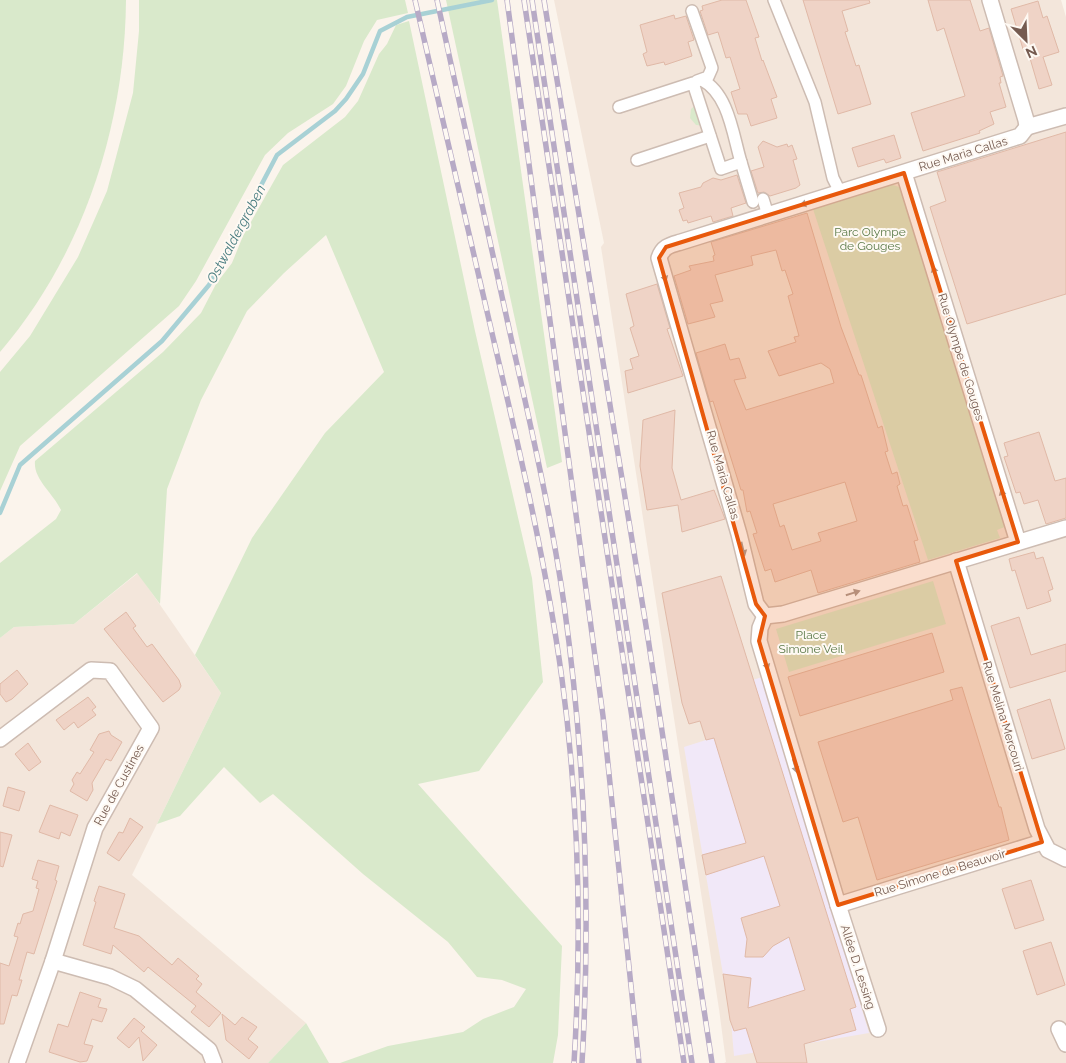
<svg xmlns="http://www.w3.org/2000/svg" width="1066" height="1063" viewBox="0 0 1066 1063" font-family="Raleway,sans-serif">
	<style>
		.residential { fill: #f3e6db }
		.education { fill: #f1e8f8 }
		.green { fill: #d9e9cb }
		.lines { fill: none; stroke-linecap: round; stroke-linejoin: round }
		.stream { stroke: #a8d1d5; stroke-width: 4.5 }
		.building { fill: #efd3c6; stroke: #e0b9a7; fill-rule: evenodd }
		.pedestrian-casing { stroke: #cdbcb2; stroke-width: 14 }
		.minor-casing { stroke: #cdbcb2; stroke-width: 18 }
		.pedestrian { stroke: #fff; stroke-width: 11 }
		.minor { stroke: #fff; stroke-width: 15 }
		.rail-casing { stroke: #b7aac6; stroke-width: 5.5 }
		.rail { stroke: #fef9f3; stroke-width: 4; stroke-dasharray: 11; stroke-linecap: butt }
		.oneway { fill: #ac9d96 }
		.marked { fill: #e8590c; fill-opacity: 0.2; stroke: #e8590c; stroke-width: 4; stroke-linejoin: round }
		.labels { text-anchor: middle; stroke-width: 4; stroke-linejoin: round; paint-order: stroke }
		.street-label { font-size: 12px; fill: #755b50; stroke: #fef9f3 }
		.park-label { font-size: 12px; fill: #5b7a49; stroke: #fef9f3 }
		.water-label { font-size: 14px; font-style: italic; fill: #477b7f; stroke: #fef9f3 }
	</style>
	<rect width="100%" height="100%" fill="#fbf4ec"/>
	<!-- residential -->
	<g class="residential">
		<path d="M 554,0 L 1061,0 L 1066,17 L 1066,1063 L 724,1063 L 726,1062 L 719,1009 L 601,247 L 604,243 Z"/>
		<path d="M 138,573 L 221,693 L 132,875 L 306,1023 L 268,1063 L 0,1063 L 0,638 L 14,627 L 74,624 Z"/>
	</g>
	<!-- education -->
	<path class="education" d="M 762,677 L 869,1033 L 734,1056 L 731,1021 L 684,747 L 706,740 L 700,721 L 689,724 L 682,703 Z"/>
	<!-- green -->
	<g class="green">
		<path d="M 0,0 L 126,0 C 125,126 83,255 0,352 Z"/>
		<path d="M 139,0 L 405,0 L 408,13 L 377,20 L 364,41 L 346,86 L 333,104 L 288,133 L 265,155 L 196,281 L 179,306 L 20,446 L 0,491 L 0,372 L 30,336 L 78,257 L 107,191 L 133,93 L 139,31 Z"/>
		<path d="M 446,0 L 497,0 L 562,462 L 547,468 Z"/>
		<path d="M 409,21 L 475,331 L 532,578 L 543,682 L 479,771 L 418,784 L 562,946 L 558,1035 L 553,1063 L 340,1063 L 388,1046 L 463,1032 L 483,1019 L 514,1007 L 526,989 L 502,980 L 477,977 L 448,942 L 363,874 L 273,794 L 260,803 L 224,767 L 180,816 L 157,824 L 221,693 L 195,655 L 252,538 L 325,433 L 384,372 L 326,235 L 284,273 L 247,311 L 201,400 L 167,489 L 160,604 L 137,573 L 74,624 L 14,627 L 0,638 L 0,563 L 56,519 L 61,510 C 53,493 33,479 35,461 L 163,352 L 201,313 L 216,284 L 232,263 L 243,236 L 283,165 L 345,117 L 358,101 L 379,54 L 387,44 L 396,25 Z"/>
		<path d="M 698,103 L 705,126 L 696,125 L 690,118 L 691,109 Z"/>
		<path d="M 890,184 L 902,188 L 1007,526 L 997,530 L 1000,538 L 928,560 L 813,209 Z"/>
		<path d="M 933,581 L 946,624 L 789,672 L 776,629 Z"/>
		<path d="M 306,1023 L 329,1063 L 268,1063 Z"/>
	</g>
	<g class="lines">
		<!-- stream -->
		<path class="stream" d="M 0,513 L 20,465 L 162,341 L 209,285 L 277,155 L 335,111 L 346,99 L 363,74 L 380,31 L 407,17 L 492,0"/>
	</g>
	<!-- building -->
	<g class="building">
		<path d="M 722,0 L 746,0 L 759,37 L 755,38 L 762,61 L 763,60 L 777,97 L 771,99 L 777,118 L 751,126 L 747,114 L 738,114 L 731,92 L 740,89 L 730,57 L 726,58 L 718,32 L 708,35 L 700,11 L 703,10 L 702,6 Z"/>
		<path d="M 803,0 L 869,0 L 870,3 L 842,11 L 848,31 L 845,32 L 856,66 L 859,65 L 871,104 L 838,114 Z"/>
		<path d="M 928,0 L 970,0 L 980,31 L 989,28 L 1003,76 L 1000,77 L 1001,83 L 999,83 L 1006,107 L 990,112 L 994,124 L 979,131 L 980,133 L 923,151 L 911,113 L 965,96 L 944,28 L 937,31 Z"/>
		<path d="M 1038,1 L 1043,18 L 1047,16 L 1059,52 L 1043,57 L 1052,85 L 1039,89 L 1027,48 L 1023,49 L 1011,9 Z"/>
		<path d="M 674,15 L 675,19 L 686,16 L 694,40 L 688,42 L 692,56 L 665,65 L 664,62 L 647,66 L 643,54 L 647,52 L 640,25 Z"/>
		<path d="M 1066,132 L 1066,294 L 967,324 L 930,207 L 946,201 L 937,172 Z"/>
		<path d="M 894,135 L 901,158 L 886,163 L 884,159 L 858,167 L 852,148 Z"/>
		<path d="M 763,141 L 777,147 L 787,144 L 788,147 L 792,145 L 797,159 L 793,160 L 800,185 L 796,188 L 770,196 L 764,192 L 758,193 L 751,171 L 764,167 L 758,147 Z"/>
		<path d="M 737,175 L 746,203 L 731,208 L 733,216 L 713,222 L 711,216 L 688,223 L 687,220 L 683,221 L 679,210 L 684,208 L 679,193 L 701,187 L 703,183 L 713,178 L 721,180 Z"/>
		<path d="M 807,213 L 841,327 L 859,375 L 861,375 L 878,428 L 882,426 L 888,451 L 885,452 L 892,474 L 897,472 L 900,484 L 897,486 L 903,506 L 907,505 L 918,540 L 914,541 L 920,562 L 818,593 L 811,570 L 775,582 L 771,569 L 765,571 L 753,534 L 757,533 L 750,511 L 747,512 L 743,490 L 741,490 L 713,401 L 710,402 L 696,353 L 725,344 L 730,360 L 739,358 L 746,378 L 734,380 L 746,410 L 834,383 L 830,369 L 821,363 L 779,376 L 768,351 L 796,342 L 794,337 L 799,336 L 788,296 L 793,294 L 785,270 L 782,271 L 776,250 L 751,256 L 753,265 L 715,275 L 723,301 L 710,304 L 715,317 L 688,324 L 674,276 L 691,270 L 689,266 L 714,261 L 713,256 L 715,255 L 711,242 ZM 845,482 L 857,521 L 818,533 L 821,541 L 792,550 L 784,525 L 780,527 L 773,504 Z"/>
		<path d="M 657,284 L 670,328 L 667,329 L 683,376 L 628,393 L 625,371 L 633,369 L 630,359 L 639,356 L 630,328 L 634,326 L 626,294 Z"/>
		<path d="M 675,410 L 672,468 L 681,500 L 714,490 L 725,519 L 682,532 L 678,505 L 647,510 L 640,466 L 643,420 Z"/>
		<path d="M 1039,432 L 1055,481 L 1066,478 L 1066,518 L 1046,524 L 1038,500 L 1024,504 L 1020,492 L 1016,493 L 1004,457 L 1008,456 L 1004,443 Z"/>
		<path d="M 1034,552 L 1036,559 L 1043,557 L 1053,589 L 1048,591 L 1051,601 L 1027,609 L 1015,570 L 1012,571 L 1009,559 Z"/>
		<path d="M 721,576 L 856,1007 L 850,1009 L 856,1030 L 804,1044 L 807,1063 L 757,1063 L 746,1028 L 734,1031 L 730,1020 L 723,974 L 751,978 L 748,1008 L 805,990 L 789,937 L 773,946 L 763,957 L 745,957 L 747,939 L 741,918 L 780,906 L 764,856 L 706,875 L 702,855 L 746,843 L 714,738 L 706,740 L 700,721 L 689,724 L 682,703 L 662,593 Z"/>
		<path d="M 126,612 L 136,626 L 133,628 L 147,647 L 152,644 L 179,680 L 181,686 L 179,690 L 163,702 L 104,629 Z"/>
		<path d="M 1019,617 L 1031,655 L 1066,644 L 1066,671 L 1010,688 L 991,626 Z"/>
		<path d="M 932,633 L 944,672 L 800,716 L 788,677 Z"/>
		<path d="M 17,670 L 28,684 L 12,699 L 6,702 L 0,694 L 0,684 Z"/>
		<path d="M 962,687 L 999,807 L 1001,807 L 1009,840 L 877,880 L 858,817 L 843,822 L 818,742 L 953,700 L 950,690 Z"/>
		<path d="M 88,697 L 96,707 L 92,710 L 96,715 L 78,728 L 74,722 L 64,730 L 56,720 Z"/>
		<path d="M 1050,699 L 1065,749 L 1032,759 L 1017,710 Z"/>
		<path d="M 109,731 L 111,735 L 122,742 L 111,761 L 106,759 L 92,783 L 93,790 L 87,801 L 70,791 L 74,784 L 72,780 L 77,772 L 80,774 L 94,752 L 90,750 L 99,734 Z"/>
		<path d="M 28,743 L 41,762 L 29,771 L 15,754 Z"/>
		<path d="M 8,787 L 25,792 L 19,811 L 3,806 Z"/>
		<path d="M 50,805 L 78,815 L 70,836 L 61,832 L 59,839 L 39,832 Z"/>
		<path d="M 130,818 L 143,827 L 119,861 L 107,853 L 119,832 L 123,833 Z"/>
		<path d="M 0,832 L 12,835 L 3,867 L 0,866 Z"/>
		<path d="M 38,860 L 59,866 L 55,880 L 57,881 L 34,954 L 27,952 L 19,980 L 22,980 L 17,996 L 12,995 L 4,1024 L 0,1024 L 0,963 L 9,966 L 18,937 L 14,936 L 18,923 L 20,924 L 23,914 L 33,911 L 39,889 L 36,888 L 38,881 L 32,879 Z"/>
		<path d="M 1031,880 L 1044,920 L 1015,929 L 1002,889 Z"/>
		<path d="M 99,886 L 125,894 L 114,928 L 139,936 L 172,965 L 178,958 L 199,976 L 196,979 L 202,984 L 196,992 L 221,1013 L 209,1027 L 191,1012 L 196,1006 L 148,967 L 144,972 L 113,945 L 111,954 L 83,945 L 96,902 L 94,901 Z"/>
		<path d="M 1051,942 L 1065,985 L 1037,995 L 1023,951 Z"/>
		<path d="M 80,992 L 101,999 L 98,1007 L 107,1009 L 102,1022 L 92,1019 L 84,1044 L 93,1046 L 87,1061 L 80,1062 L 49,1052 L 58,1024 L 68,1027 Z"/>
		<path d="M 222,1014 L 235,1025 L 242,1017 L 257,1027 L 248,1039 L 258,1047 L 249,1059 L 226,1040 Z"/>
		<path d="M 134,1018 L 145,1027 L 141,1031 L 157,1045 L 143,1061 L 139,1037 L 129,1048 L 117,1038 Z"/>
	</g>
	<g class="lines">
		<defs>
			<g id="pedestrian">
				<path d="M 774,0 L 815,102 L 833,178 L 840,192"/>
				<path d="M 692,11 L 712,68 L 708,77 L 697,81"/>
				<path d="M 619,107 L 693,83 L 721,169 L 741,162 C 733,136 729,94 702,80"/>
				<path d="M 637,160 L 710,136"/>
				<path d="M 741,162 L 753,202"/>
				<path d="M 763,199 L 768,215"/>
			</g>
			<g id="minor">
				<path d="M 990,0 L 1026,120 L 1027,127 L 1020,136 L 681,242 C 671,245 663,246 659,258 L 739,534 L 756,604 L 765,616 L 783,614 L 1066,528"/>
				<path d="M 1027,127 L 1066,116"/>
				<path d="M 904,173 L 1018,542"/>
				<path d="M 956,561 L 1037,829 L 1048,850 L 1066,859"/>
				<path d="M 765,616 L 760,628 L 759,641 L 838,905 L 878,1029"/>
				<path d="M 0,739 L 91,670 L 110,671 L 151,728 L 95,828 L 53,961 L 17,1063"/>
				<path d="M 838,905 L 1042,842"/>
				<path d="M 53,961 L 110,977 L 135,989 L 209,1050 L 214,1063"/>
				<path d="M 1059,1029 L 1066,1044"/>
			</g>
		</defs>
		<!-- pedestrian casing -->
		<use href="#pedestrian" class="pedestrian-casing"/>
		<!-- minor casing -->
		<use href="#minor" class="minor-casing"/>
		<!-- pedestrian -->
		<use href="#pedestrian" class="pedestrian"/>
		<!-- minor -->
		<use href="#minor" class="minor"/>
		<defs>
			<g id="rail">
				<path d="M 415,0 C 441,111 466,222 492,333 C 519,448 546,562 562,679 C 579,806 582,935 574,1063"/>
				<path d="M 437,0 C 461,111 486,222 510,333 C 530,423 551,513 564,604 C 585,756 591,910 582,1063"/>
				<path d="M 507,0 L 603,716 L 639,1063"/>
				<path d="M 524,0 L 684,1063"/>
				<path d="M 532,0 L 692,1063"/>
				<path d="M 544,0 L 648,638 L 712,1063"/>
			</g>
		</defs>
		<!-- rail casing -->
		<use href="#rail" class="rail-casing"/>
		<!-- rail -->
		<use href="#rail" class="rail"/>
	</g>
	<!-- one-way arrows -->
	<defs><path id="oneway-solid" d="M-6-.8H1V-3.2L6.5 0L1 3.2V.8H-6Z" transform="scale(1.25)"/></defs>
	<g class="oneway">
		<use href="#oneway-solid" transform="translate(807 203) rotate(163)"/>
		<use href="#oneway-solid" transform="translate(935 273) rotate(-107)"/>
		<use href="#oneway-solid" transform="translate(664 275) rotate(74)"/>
		<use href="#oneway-solid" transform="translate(1003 496) rotate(-107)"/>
		<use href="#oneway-solid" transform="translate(743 549) rotate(77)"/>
		<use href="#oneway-solid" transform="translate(853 593) rotate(-17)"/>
		<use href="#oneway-solid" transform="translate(766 663) rotate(73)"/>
		<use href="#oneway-solid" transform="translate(795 766) rotate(73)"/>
	</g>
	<!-- marked area -->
	<path class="marked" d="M 904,173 L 1018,542 L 956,561 L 1042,842 L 838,905 L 759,641 L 765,616 L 756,604 L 659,258 L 666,247 Z"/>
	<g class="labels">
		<!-- street labels -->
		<g class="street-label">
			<text transform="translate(963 154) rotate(-17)" y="4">Rue Maria Callas</text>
			<text transform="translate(961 357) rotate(73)" y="4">Rue Olympe de Gouges</text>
			<text transform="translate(723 475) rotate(74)" y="4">Rue Maria Callas</text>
			<text transform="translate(1003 716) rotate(73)" y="4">Rue Melina Mercouri</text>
			<text transform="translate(119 785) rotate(-61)" y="4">Rue de Custines</text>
			<text transform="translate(940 873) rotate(-17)" y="4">Rue Simone de Beauvoir</text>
			<text transform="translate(858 967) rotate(72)" y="4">Allée D. Lessing</text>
		</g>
		<!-- park labels -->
		<g class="park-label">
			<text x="870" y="236">Parc Olympe<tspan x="870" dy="14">de Gouges</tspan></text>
			<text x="811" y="639">Place<tspan x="811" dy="14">Simone Veil</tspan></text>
		</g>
		<!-- water labels -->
		<g class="water-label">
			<text transform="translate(236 234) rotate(-62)" y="5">Ostwaldergraben</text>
		</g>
	</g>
	<!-- north arrow -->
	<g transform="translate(1026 40) rotate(156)" stroke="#fef9f3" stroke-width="4" paint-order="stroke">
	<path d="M0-4L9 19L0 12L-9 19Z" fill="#755b50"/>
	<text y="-8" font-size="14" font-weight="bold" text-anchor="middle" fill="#755b50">N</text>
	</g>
</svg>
